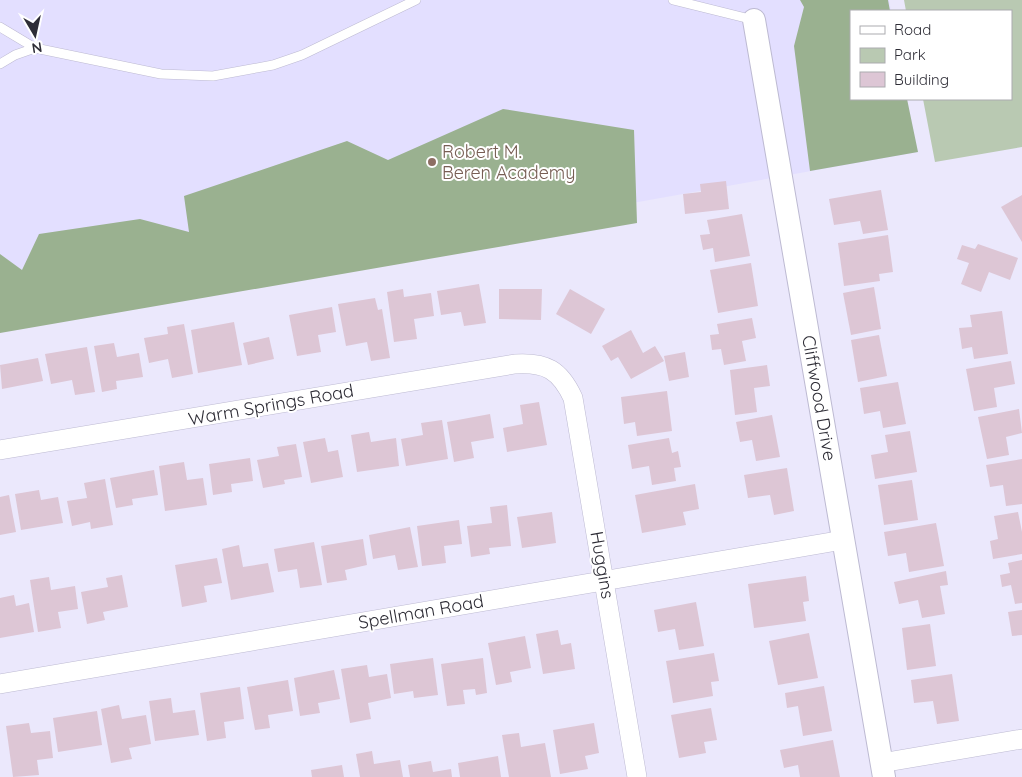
<svg xmlns="http://www.w3.org/2000/svg" width="1022" height="777" viewBox="0 0 1022 777" font-family="Quicksand,sans-serif">
	<style>
		.built { fill: #e3dfff }
		.green { fill: #b9c9b2 }
		.forest { fill: #9ab190 }
		.building { fill: #ddc6d5 }
		.lines { fill: none; stroke-linecap: round; stroke-linejoin: round }
		.service-casing { stroke: #bdbad2; stroke-width: 10 }
		.minor-casing { stroke: #bdbad2; stroke-width: 20 }
		.tertiary-casing { stroke: #bdbad2; stroke-width: 24 }
		.service { stroke: #fff; stroke-width: 9 }
		.minor { stroke: #fff; stroke-width: 19 }
		.tertiary { stroke: #fff; stroke-width: 22 }
		.education-dot { fill: #8d6e63; stroke: #fff; stroke-width: 2 }
		.labels { text-anchor: middle; stroke-width: 4; stroke-linejoin: round; paint-order: stroke }
		.education-label { font-size: 18px; fill: #785e54; stroke: #fff; text-anchor: start }
		.street-label { font-size: 18px; fill: #2e2d36; stroke: #fff }
	</style>
	<rect width="100%" height="100%" fill="#ebe8fc"/>
	<!-- built -->
	<path class="built" d="M 0,0 L 889,0 L 891,11 L 851,11 L 851,99 L 907,99 L 918,152 L 0,316 Z"/>
	<!-- green -->
	<path class="green" d="M 904,0 L 1022,0 L 1022,147 L 935,162 L 923,99 L 1011,99 L 1011,11 L 906,11 Z"/>
	<!-- forest -->
	<g class="forest">
		<path d="M 800,0 L 888,0 L 890,11 L 851,11 L 851,99 L 907,99 L 918,152 L 810,171 L 794,46 L 804,7 Z"/>
		<path d="M 503,109 L 634,130 L 637,223 L 0,333 L 0,254 L 22,270 L 39,234 L 140,219 L 189,232 L 184,196 L 347,141 L 388,160 Z"/>
	</g>
	<!-- building -->
	<g class="building">
		<path d="M 726,181 L 729,209 L 685,214 L 683,194 L 701,192 L 700,184 Z"/>
		<path d="M 881,190 L 888,230 L 863,234 L 860,221 L 834,225 L 829,199 Z"/>
		<path d="M 1022,195 L 1022,242 L 1001,207 Z"/>
		<path d="M 742,214 L 750,256 L 715,262 L 713,248 L 703,250 L 700,235 L 710,234 L 707,220 Z"/>
		<path d="M 888,235 L 893,272 L 879,274 L 880,281 L 844,286 L 838,243 Z"/>
		<path d="M 978,244 L 1018,258 L 1010,280 L 989,272 L 981,292 L 961,284 L 969,263 L 957,259 L 962,245 L 975,249 Z"/>
		<path d="M 751,263 L 758,306 L 718,313 L 710,270 Z"/>
		<path d="M 479,284 L 486,323 L 464,326 L 461,312 L 441,315 L 437,291 Z"/>
		<path d="M 874,287 L 881,329 L 851,335 L 843,293 Z"/>
		<path d="M 403,289 L 404,297 L 431,293 L 434,316 L 414,319 L 417,339 L 394,342 L 387,292 Z"/>
		<path d="M 499,289 L 542,289 L 541,320 L 499,319 Z"/>
		<path d="M 570,289 L 605,309 L 591,334 L 556,314 Z"/>
		<path d="M 375,298 L 378,310 L 382,309 L 390,358 L 371,361 L 367,342 L 346,346 L 338,304 Z"/>
		<path d="M 332,307 L 336,332 L 318,335 L 321,352 L 297,356 L 289,315 Z"/>
		<path d="M 1002,311 L 1008,354 L 974,359 L 972,347 L 962,349 L 959,328 L 972,327 L 970,315 Z"/>
		<path d="M 752,318 L 756,338 L 742,341 L 746,361 L 724,365 L 721,349 L 712,350 L 710,335 L 719,334 L 717,324 Z"/>
		<path d="M 234,322 L 242,365 L 198,373 L 191,330 Z"/>
		<path d="M 184,324 L 193,374 L 172,378 L 168,359 L 149,363 L 144,338 L 168,334 L 167,327 Z"/>
		<path d="M 631,330 L 643,353 L 655,346 L 664,361 L 631,379 L 618,357 L 611,361 L 602,346 Z"/>
		<path d="M 879,335 L 887,376 L 858,382 L 851,340 Z"/>
		<path d="M 269,337 L 274,359 L 248,365 L 243,343 Z"/>
		<path d="M 114,343 L 117,357 L 139,353 L 143,377 L 116,381 L 117,389 L 102,392 L 94,346 Z"/>
		<path d="M 87,347 L 95,392 L 75,395 L 72,380 L 51,384 L 45,354 Z"/>
		<path d="M 685,352 L 689,377 L 669,381 L 664,356 Z"/>
		<path d="M 38,358 L 43,381 L 2,389 L 0,365 Z"/>
		<path d="M 1011,361 L 1015,384 L 994,388 L 997,407 L 974,411 L 966,369 Z"/>
		<path d="M 767,365 L 770,386 L 754,388 L 757,412 L 735,415 L 730,370 Z"/>
		<path d="M 898,382 L 906,424 L 883,428 L 880,411 L 864,414 L 860,388 Z"/>
		<path d="M 667,391 L 672,431 L 637,436 L 635,422 L 624,424 L 621,397 Z"/>
		<path d="M 539,402 L 547,445 L 507,452 L 503,428 L 523,424 L 520,405 Z"/>
		<path d="M 1019,409 L 1022,433 L 1006,437 L 1009,455 L 987,459 L 978,417 Z"/>
		<path d="M 490,414 L 494,438 L 471,442 L 474,458 L 454,462 L 447,422 Z"/>
		<path d="M 772,415 L 780,457 L 756,461 L 752,440 L 740,442 L 736,422 Z"/>
		<path d="M 442,420 L 448,459 L 406,466 L 401,439 L 423,435 L 421,423 Z"/>
		<path d="M 910,431 L 917,472 L 875,479 L 871,455 L 888,452 L 885,435 Z"/>
		<path d="M 369,432 L 371,442 L 396,438 L 399,466 L 357,472 L 351,435 Z"/>
		<path d="M 325,438 L 328,452 L 338,450 L 343,477 L 311,483 L 303,442 Z"/>
		<path d="M 669,438 L 672,453 L 678,451 L 681,467 L 674,468 L 676,481 L 652,485 L 649,466 L 632,469 L 628,445 Z"/>
		<path d="M 296,444 L 302,477 L 284,480 L 285,484 L 263,488 L 257,460 L 279,456 L 277,447 Z"/>
		<path d="M 250,458 L 253,481 L 231,484 L 232,492 L 213,495 L 209,464 Z"/>
		<path d="M 1022,459 L 1022,504 L 1006,506 L 1003,485 L 990,487 L 986,465 Z"/>
		<path d="M 184,462 L 187,480 L 203,478 L 207,505 L 165,511 L 159,466 Z"/>
		<path d="M 787,468 L 794,511 L 774,515 L 770,495 L 748,498 L 744,475 Z"/>
		<path d="M 154,470 L 158,495 L 132,499 L 133,505 L 116,508 L 110,478 Z"/>
		<path d="M 105,479 L 113,525 L 91,529 L 90,522 L 72,526 L 67,501 L 87,498 L 84,483 Z"/>
		<path d="M 912,480 L 918,520 L 884,525 L 878,485 Z"/>
		<path d="M 695,484 L 699,509 L 683,512 L 686,525 L 642,533 L 635,495 Z"/>
		<path d="M 39,490 L 41,500 L 58,497 L 63,523 L 21,530 L 15,494 Z"/>
		<path d="M 9,495 L 16,532 L 0,535 L 0,497 Z"/>
		<path d="M 507,505 L 511,546 L 489,548 L 490,554 L 471,557 L 467,526 L 492,523 L 490,507 Z"/>
		<path d="M 552,512 L 556,543 L 522,548 L 517,517 Z"/>
		<path d="M 1018,512 L 1022,532 L 1022,554 L 993,559 L 990,541 L 998,539 L 994,516 Z"/>
		<path d="M 459,520 L 462,544 L 444,546 L 446,563 L 422,566 L 417,526 Z"/>
		<path d="M 936,523 L 944,566 L 909,572 L 906,553 L 888,556 L 884,532 Z"/>
		<path d="M 410,527 L 418,567 L 398,570 L 395,555 L 373,559 L 369,535 Z"/>
		<path d="M 363,539 L 367,565 L 345,570 L 347,580 L 327,583 L 321,546 Z"/>
		<path d="M 314,542 L 322,585 L 300,588 L 297,569 L 278,572 L 274,549 Z"/>
		<path d="M 239,545 L 243,567 L 268,563 L 274,592 L 231,600 L 222,549 Z"/>
		<path d="M 217,558 L 222,583 L 204,586 L 207,602 L 182,607 L 175,565 Z"/>
		<path d="M 1022,560 L 1022,603 L 1015,604 L 1011,585 L 1002,587 L 1000,575 L 1010,573 L 1008,563 Z"/>
		<path d="M 946,571 L 948,585 L 940,586 L 945,614 L 922,618 L 918,600 L 899,604 L 894,582 Z"/>
		<path d="M 122,575 L 128,607 L 103,612 L 105,620 L 87,624 L 81,592 L 108,587 L 106,578 Z"/>
		<path d="M 806,576 L 809,601 L 803,602 L 806,621 L 754,628 L 748,584 Z"/>
		<path d="M 49,577 L 51,590 L 75,586 L 78,609 L 58,612 L 61,628 L 38,632 L 30,580 Z"/>
		<path d="M 14,595 L 16,606 L 29,603 L 34,632 L 0,638 L 0,598 Z"/>
		<path d="M 696,602 L 704,646 L 679,650 L 675,629 L 658,632 L 654,610 Z"/>
		<path d="M 1022,610 L 1022,635 L 1012,636 L 1008,612 Z"/>
		<path d="M 930,624 L 936,666 L 907,670 L 902,628 Z"/>
		<path d="M 558,630 L 561,645 L 571,643 L 575,669 L 543,674 L 536,634 Z"/>
		<path d="M 809,633 L 818,678 L 778,685 L 769,641 Z"/>
		<path d="M 525,636 L 531,668 L 510,672 L 512,682 L 496,685 L 488,643 Z"/>
		<path d="M 714,653 L 719,681 L 711,682 L 713,696 L 673,703 L 666,661 Z"/>
		<path d="M 433,658 L 438,695 L 414,698 L 413,691 L 394,694 L 390,664 Z"/>
		<path d="M 483,658 L 487,693 L 476,695 L 475,689 L 463,690 L 465,704 L 447,706 L 441,664 Z"/>
		<path d="M 367,665 L 369,677 L 387,674 L 391,698 L 368,703 L 371,719 L 350,723 L 341,669 Z"/>
		<path d="M 334,670 L 340,699 L 318,703 L 320,713 L 300,716 L 294,678 Z"/>
		<path d="M 952,674 L 959,721 L 937,724 L 933,701 L 914,703 L 911,680 Z"/>
		<path d="M 288,680 L 293,711 L 268,715 L 270,728 L 255,730 L 247,687 Z"/>
		<path d="M 824,686 L 832,731 L 803,736 L 798,706 L 787,708 L 785,693 Z"/>
		<path d="M 240,687 L 244,719 L 224,722 L 226,738 L 207,741 L 200,693 Z"/>
		<path d="M 171,698 L 173,713 L 195,710 L 199,735 L 155,741 L 149,701 Z"/>
		<path d="M 119,705 L 122,719 L 146,715 L 151,744 L 129,748 L 132,759 L 111,763 L 101,709 Z"/>
		<path d="M 711,708 L 717,740 L 704,742 L 706,753 L 679,758 L 671,715 Z"/>
		<path d="M 97,711 L 102,745 L 58,752 L 53,718 Z"/>
		<path d="M 29,723 L 31,733 L 50,731 L 53,758 L 37,760 L 39,775 L 13,777 L 6,726 Z"/>
		<path d="M 594,723 L 599,753 L 585,756 L 588,769 L 560,774 L 553,730 Z"/>
		<path d="M 519,733 L 521,747 L 545,743 L 551,777 L 509,777 L 502,735 Z"/>
		<path d="M 833,740 L 840,777 L 800,777 L 798,765 L 784,768 L 780,750 Z"/>
		<path d="M 372,751 L 374,764 L 400,760 L 403,777 L 360,777 L 356,754 Z"/>
		<path d="M 498,756 L 501,777 L 460,777 L 458,763 Z"/>
		<path d="M 431,761 L 433,772 L 451,769 L 452,777 L 410,777 L 408,765 Z"/>
		<path d="M 342,765 L 344,777 L 312,777 L 311,770 Z"/>
	</g>
	<g class="lines">
		<defs>
			<g id="service">
				<path d="M 673,0 L 754,20"/>
				<path d="M 0,27 L 35,48 L 161,74 L 213,76 L 273,65 L 302,55 L 416,0"/>
				<path d="M 0,64 L 15,55 L 35,48"/>
			</g>
			<g id="minor">
				<path d="M 0,450 L 515,364 C 546,362 560,370 573,398 L 637,777"/>
				<path d="M 0,684 L 843,540"/>
				<path d="M 881,763 L 1022,739"/>
			</g>
			<path id="tertiary" d="M 754,20 L 884,777"/>
		</defs>
		<!-- service casing -->
		<use href="#service" class="service-casing"/>
		<!-- minor casing -->
		<use href="#minor" class="minor-casing"/>
		<!-- tertiary casing -->
		<use href="#tertiary" class="tertiary-casing"/>
		<!-- service -->
		<use href="#service" class="service"/>
		<!-- minor -->
		<use href="#minor" class="minor"/>
		<!-- tertiary -->
		<use href="#tertiary" class="tertiary"/>
	</g>
	<!-- markers -->
	<circle class="education-dot" cx="432" cy="162" r="5"/>
	<g class="labels">
		<!-- education labels -->
		<g class="education-label">
			<text x="442" y="158">Robert M.<tspan x="442" dy="21">Beren Academy</tspan></text>
		</g>
		<!-- street labels -->
		<g class="street-label">
			<text transform="translate(819 398) rotate(80)" y="6">Cliffwood Drive</text>
			<text transform="translate(271 405) rotate(-10)" y="6">Warm Springs Road</text>
			<text transform="translate(602 565) rotate(80)" y="6">Huggins</text>
			<text transform="translate(421 612) rotate(-10)" y="6">Spellman Road</text>
		</g>
	</g>
	<!-- legend -->
	<rect x="850" y="10" width="162" height="90" fill="#ffffff" stroke="#ababaf"/>
	<rect x="860" y="26" width="25" height="8" fill="#ffffff" stroke="#ababaf"/>
	<text x="894" y="35" font-size="15" fill="#2e2d36">Road</text>
	<rect x="860" y="48" width="25" height="15" fill="#b9c9b2" stroke="#ababaf"/>
	<text x="894" y="60" font-size="15" fill="#2e2d36">Park</text>
	<rect x="860" y="72" width="25" height="15" fill="#ddc6d5" stroke="#ababaf"/>
	<text x="894" y="85" font-size="15" fill="#2e2d36">Building</text>
	<!-- north arrow -->
	<g transform="translate(35 35) rotate(171)" stroke="#ffffff" stroke-width="4" paint-order="stroke">
	<path d="M0-4L9 19L0 12L-9 19Z" fill="#2e2d36"/>
	<text y="-8" font-size="14" font-weight="bold" text-anchor="middle" fill="#2e2d36">N</text>
	</g>
</svg>
